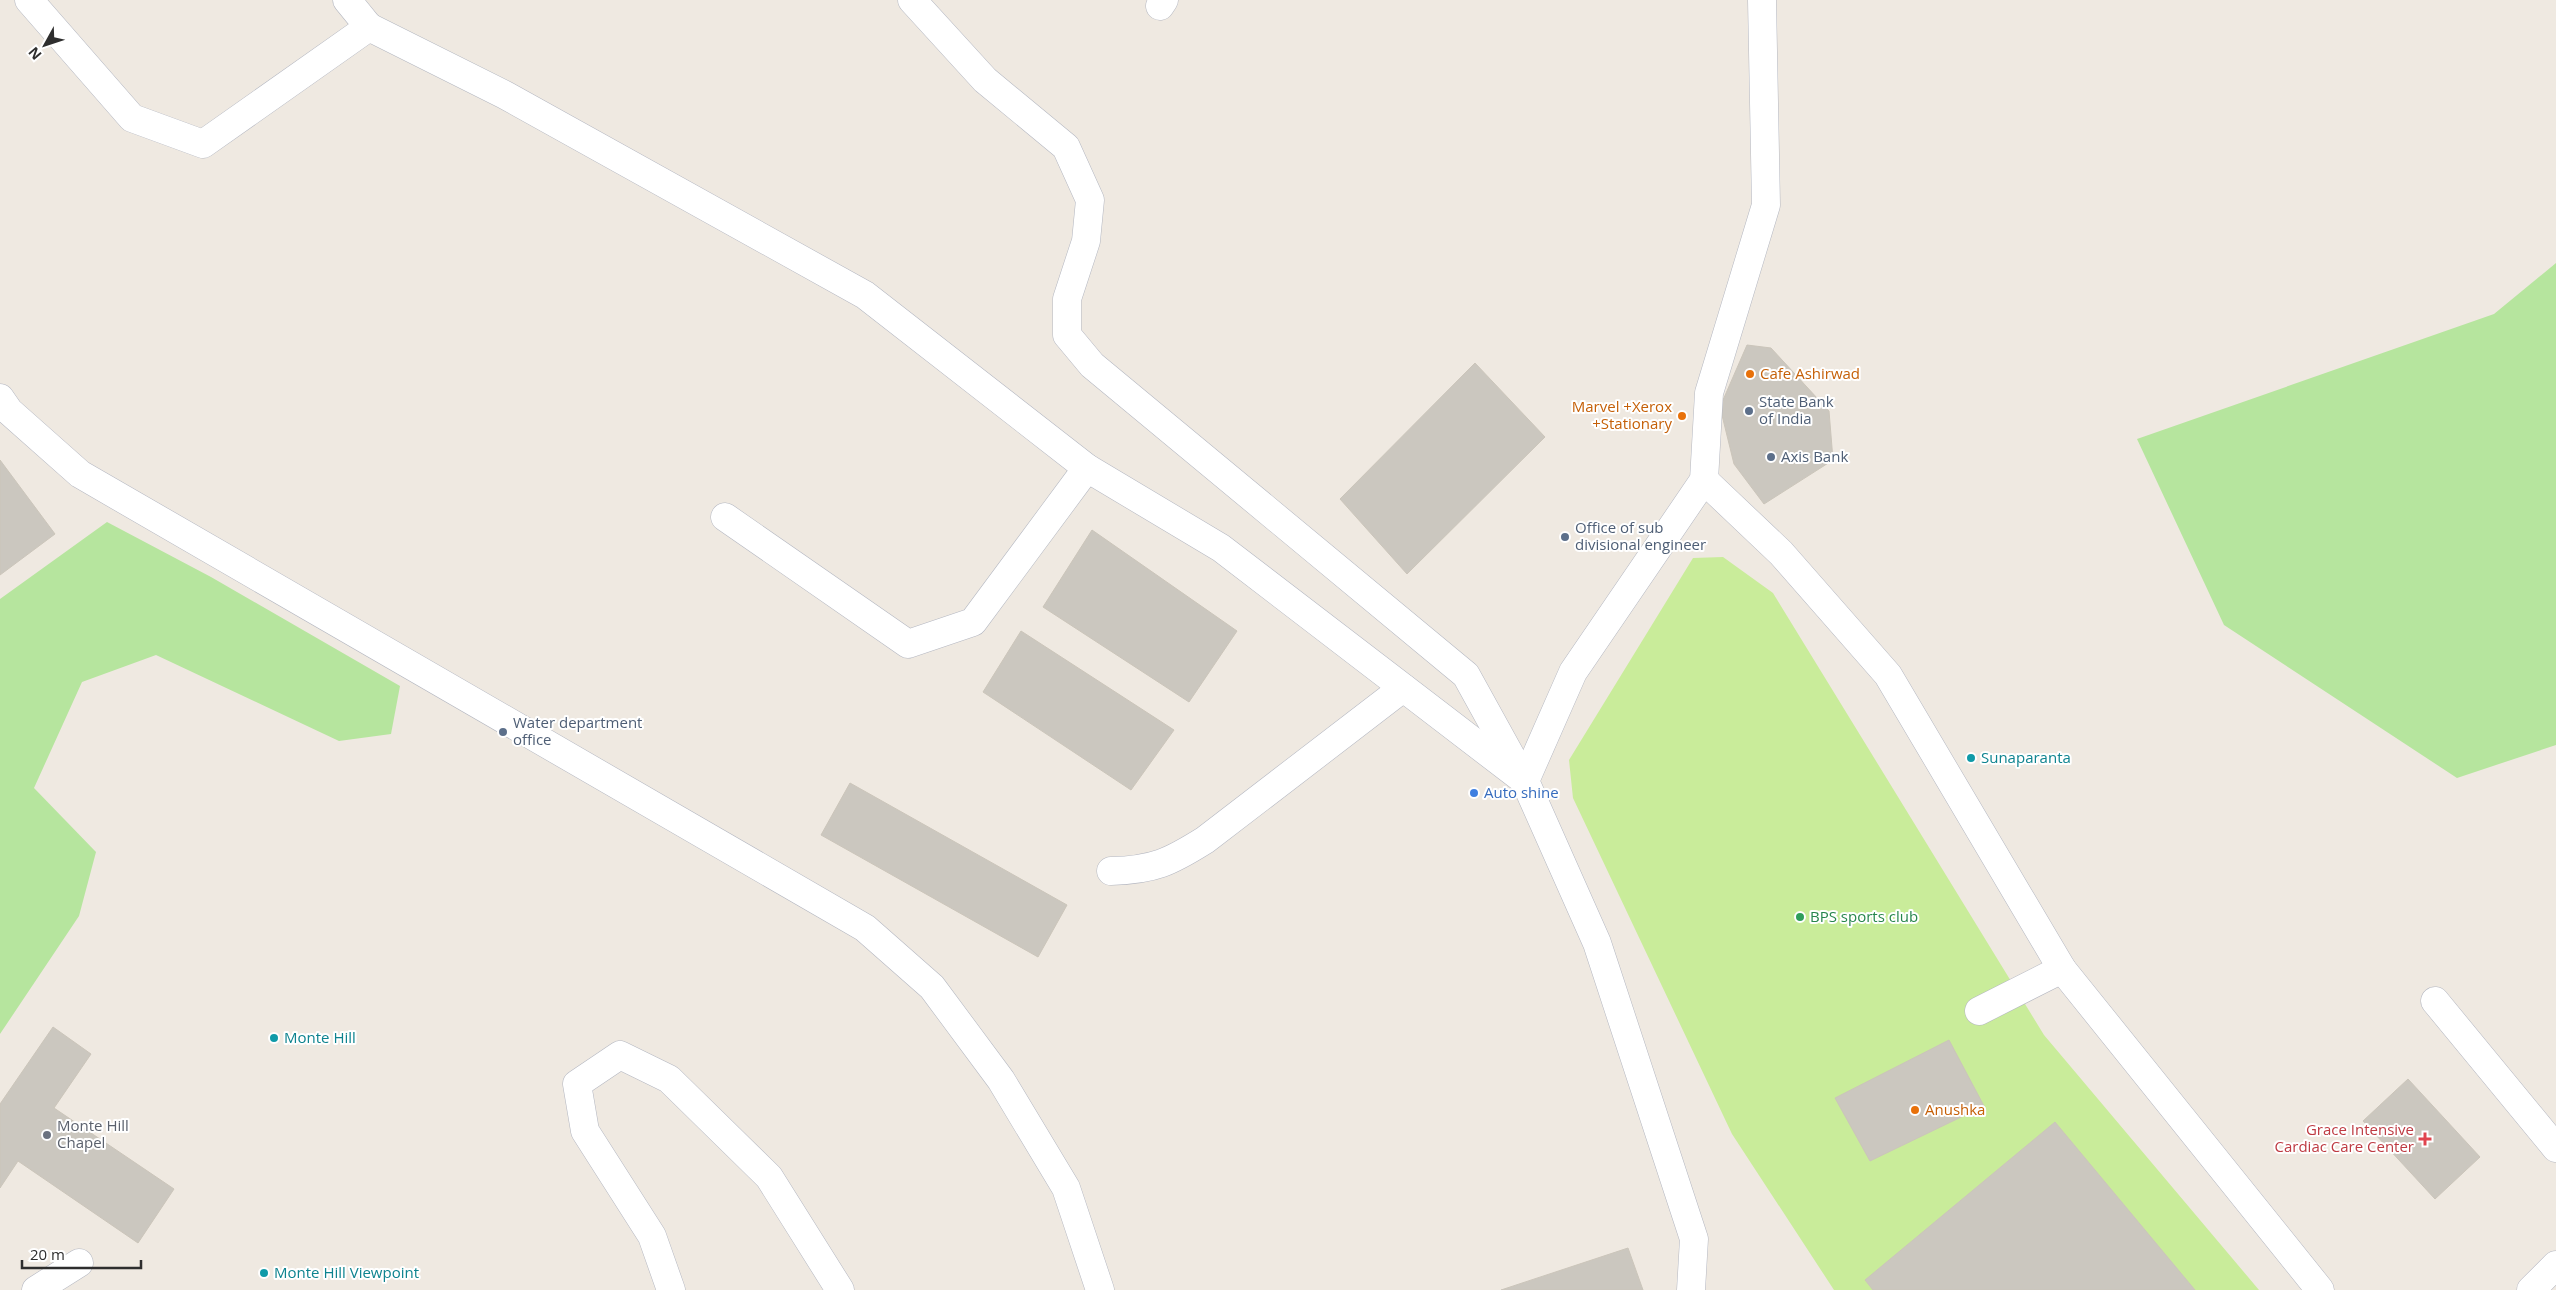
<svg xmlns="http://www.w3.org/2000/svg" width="2556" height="1290" viewBox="0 0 2556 1290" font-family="'Open Sans',sans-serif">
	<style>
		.green { fill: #b6e59e }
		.pitch { fill: #c9ec9a }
		.building { fill: #cbc7bf; stroke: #cbc5ba }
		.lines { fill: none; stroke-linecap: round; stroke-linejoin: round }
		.minor-casing { stroke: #b4b7c1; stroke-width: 29 }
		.minor { stroke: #fff; stroke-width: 28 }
		.food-dot { fill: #e8710a; stroke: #fff; stroke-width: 2 }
		.service-dot { fill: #5c6f8a; stroke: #fff; stroke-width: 2 }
		.culture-dot { fill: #0f9aa8; stroke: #fff; stroke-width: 2 }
		.shop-dot { fill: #3f7fe0; stroke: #fff; stroke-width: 2 }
		.leisure-dot { fill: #2e9e5b; stroke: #fff; stroke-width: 2 }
		.worship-dot { fill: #6b7280; stroke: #fff; stroke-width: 2 }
		.health-dot { fill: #e0444e; stroke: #fff; stroke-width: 2 }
		.labels { text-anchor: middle; stroke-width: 4; stroke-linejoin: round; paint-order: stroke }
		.food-label { font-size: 15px; fill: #c56008; stroke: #fff; text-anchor: start }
		.service-label { font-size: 15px; fill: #4e5e75; stroke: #fff; text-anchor: start }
		.culture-label { font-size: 15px; fill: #0d838f; stroke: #fff; text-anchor: start }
		.shop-label { font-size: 15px; fill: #366cbe; stroke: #fff; text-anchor: start }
		.leisure-label { font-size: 15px; fill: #27864d; stroke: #fff; text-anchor: start }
		.worship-label { font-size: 15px; fill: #5b616d; stroke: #fff; text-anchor: start }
		.health-label { font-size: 15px; fill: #be3a42; stroke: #fff; text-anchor: end }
	</style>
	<rect width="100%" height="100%" fill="#efe9e1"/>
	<!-- green -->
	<g class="green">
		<path d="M 2556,263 L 2556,745 L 2457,778 L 2224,625 L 2137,439 L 2494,314 Z"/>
		<path d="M 107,522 L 211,577 L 400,686 L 391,734 L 339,741 L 156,655 L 82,682 L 34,788 L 96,852 L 79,916 L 0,1034 L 0,599 Z"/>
	</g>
	<!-- pitch -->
	<path class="pitch" d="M 1723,557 L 1773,593 L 2044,1035 L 2259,1290 L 1834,1290 L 1732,1134 L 1573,798 L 1569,760 L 1693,558 Z"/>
	<!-- building -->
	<g class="building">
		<path d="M 1747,345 L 1771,348 L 1829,411 L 1833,460 L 1764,504 L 1734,464 L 1720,407 Z"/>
		<path d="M 1475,363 L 1545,437 L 1407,574 L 1340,499 Z"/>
		<path d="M 0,460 L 55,534 L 0,575 Z"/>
		<path d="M 1092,530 L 1237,631 L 1189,702 L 1043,607 Z"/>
		<path d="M 1021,631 L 1174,730 L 1131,790 L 983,692 Z"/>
		<path d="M 850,783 L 1067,905 L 1038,957 L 821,835 Z"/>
		<path d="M 53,1027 L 91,1054 L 54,1108 L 174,1189 L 138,1243 L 18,1161 L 0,1188 L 0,1104 Z"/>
		<path d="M 1949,1040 L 1984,1106 L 1870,1161 L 1835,1098 Z"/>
		<path d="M 2408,1079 L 2480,1157 L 2435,1199 L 2363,1121 Z"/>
		<path d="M 2055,1122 L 2195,1290 L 1873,1290 L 1865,1280 Z"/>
		<path d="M 1628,1248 L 1643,1290 L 1501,1290 Z"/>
	</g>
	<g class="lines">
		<defs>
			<g id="minor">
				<path d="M 29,0 L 132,118 L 203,144 L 369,27 L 505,95 L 865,295 L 1087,468 L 1221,548 L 1525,781"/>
				<path d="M 347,0 L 369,27"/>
				<path d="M 912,0 L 985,80 L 1066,147 L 1090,200 L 1086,241 L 1067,299 L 1067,335 L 1092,365 L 1466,675 L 1519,771"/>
				<path d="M 1160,6 L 1164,0"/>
				<path d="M 0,398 L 9,411 L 80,474 L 865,928 L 932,987 L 1001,1080 L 1066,1188 L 1100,1290"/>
				<path d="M 1704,480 L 1781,553 L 1888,675 L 2062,969 L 2320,1290"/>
				<path d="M 725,517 L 908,644 L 973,622 L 1087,468"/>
				<path d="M 1111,871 C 1154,870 1170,862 1205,840 L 1403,688"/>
				<path d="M 2435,1001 L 2556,1148"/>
				<path d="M 1979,1011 L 2062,969"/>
				<path d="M 36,1290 L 79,1263"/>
				<path d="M 671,1290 L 652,1236 L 585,1131 L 577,1084 L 620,1055 L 669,1079 L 769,1177 L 840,1290"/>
				<path d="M 1691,1290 L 1694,1239 L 1597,943 L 1525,781 L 1573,672 L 1704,480 L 1709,393 L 1766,205 L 1762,0"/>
				<path d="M 2531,1290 L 2556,1265"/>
			</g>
		</defs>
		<!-- minor casing -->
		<use href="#minor" class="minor-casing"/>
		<!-- minor -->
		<use href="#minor" class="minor"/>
	</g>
	<!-- markers -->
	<g class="food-dot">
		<circle cx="1750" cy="374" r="5"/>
		<circle cx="1682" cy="416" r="5"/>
		<circle cx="1915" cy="1110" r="5"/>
	</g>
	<g class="service-dot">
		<circle cx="1749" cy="411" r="5"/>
		<circle cx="1771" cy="457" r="5"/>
		<circle cx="1565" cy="537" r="5"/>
		<circle cx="503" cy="732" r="5"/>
	</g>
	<g class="culture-dot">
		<circle cx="1971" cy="758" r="5"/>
		<circle cx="274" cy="1038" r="5"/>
		<circle cx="264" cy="1273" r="5"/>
	</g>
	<circle class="shop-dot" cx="1474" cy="793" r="5"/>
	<circle class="leisure-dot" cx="1800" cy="917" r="5"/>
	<circle class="worship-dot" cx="47" cy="1135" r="5"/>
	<path class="health-dot" d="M2422.5 1131.5h5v5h5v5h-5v5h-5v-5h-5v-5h5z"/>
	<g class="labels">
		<!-- food labels -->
		<g class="food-label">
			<text x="1760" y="379">Cafe Ashirwad</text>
			<text x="1672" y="412" text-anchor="end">Marvel +Xerox<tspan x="1672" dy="17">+Stationary</tspan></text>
			<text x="1925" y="1115">Anushka</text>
		</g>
		<!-- service labels -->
		<g class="service-label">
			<text x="1759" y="407">State Bank<tspan x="1759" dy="17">of India</tspan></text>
			<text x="1781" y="462">Axis Bank</text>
			<text x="1575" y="533">Office of sub<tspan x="1575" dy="17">divisional engineer</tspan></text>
			<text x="513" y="728">Water department<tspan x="513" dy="17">office</tspan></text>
		</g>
		<!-- culture labels -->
		<g class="culture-label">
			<text x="1981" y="763">Sunaparanta</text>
			<text x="284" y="1043">Monte Hill</text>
			<text x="274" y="1278">Monte Hill Viewpoint</text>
		</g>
		<!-- shop labels -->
		<g class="shop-label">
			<text x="1484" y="798">Auto shine</text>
		</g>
		<!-- leisure labels -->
		<g class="leisure-label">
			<text x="1810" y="922">BPS sports club</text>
		</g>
		<!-- worship labels -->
		<g class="worship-label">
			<text x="57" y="1131">Monte Hill<tspan x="57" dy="17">Chapel</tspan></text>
		</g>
		<!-- health labels -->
		<g class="health-label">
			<text x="2414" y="1135">Grace Intensive<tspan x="2414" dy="17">Cardiac Care Center</tspan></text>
		</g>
	</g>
	<!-- north arrow -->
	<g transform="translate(45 45) rotate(230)" stroke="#ffffff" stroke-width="4" paint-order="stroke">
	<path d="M0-4L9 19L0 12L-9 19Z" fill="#2e2e2e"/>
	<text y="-8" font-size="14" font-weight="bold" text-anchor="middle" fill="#2e2e2e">N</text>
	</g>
	<!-- scale -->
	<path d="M22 1260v8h119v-8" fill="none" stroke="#2e2e2e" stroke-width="2.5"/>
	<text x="30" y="1260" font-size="15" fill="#2e2e2e" stroke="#ffffff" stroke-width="4" paint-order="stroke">20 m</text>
</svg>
